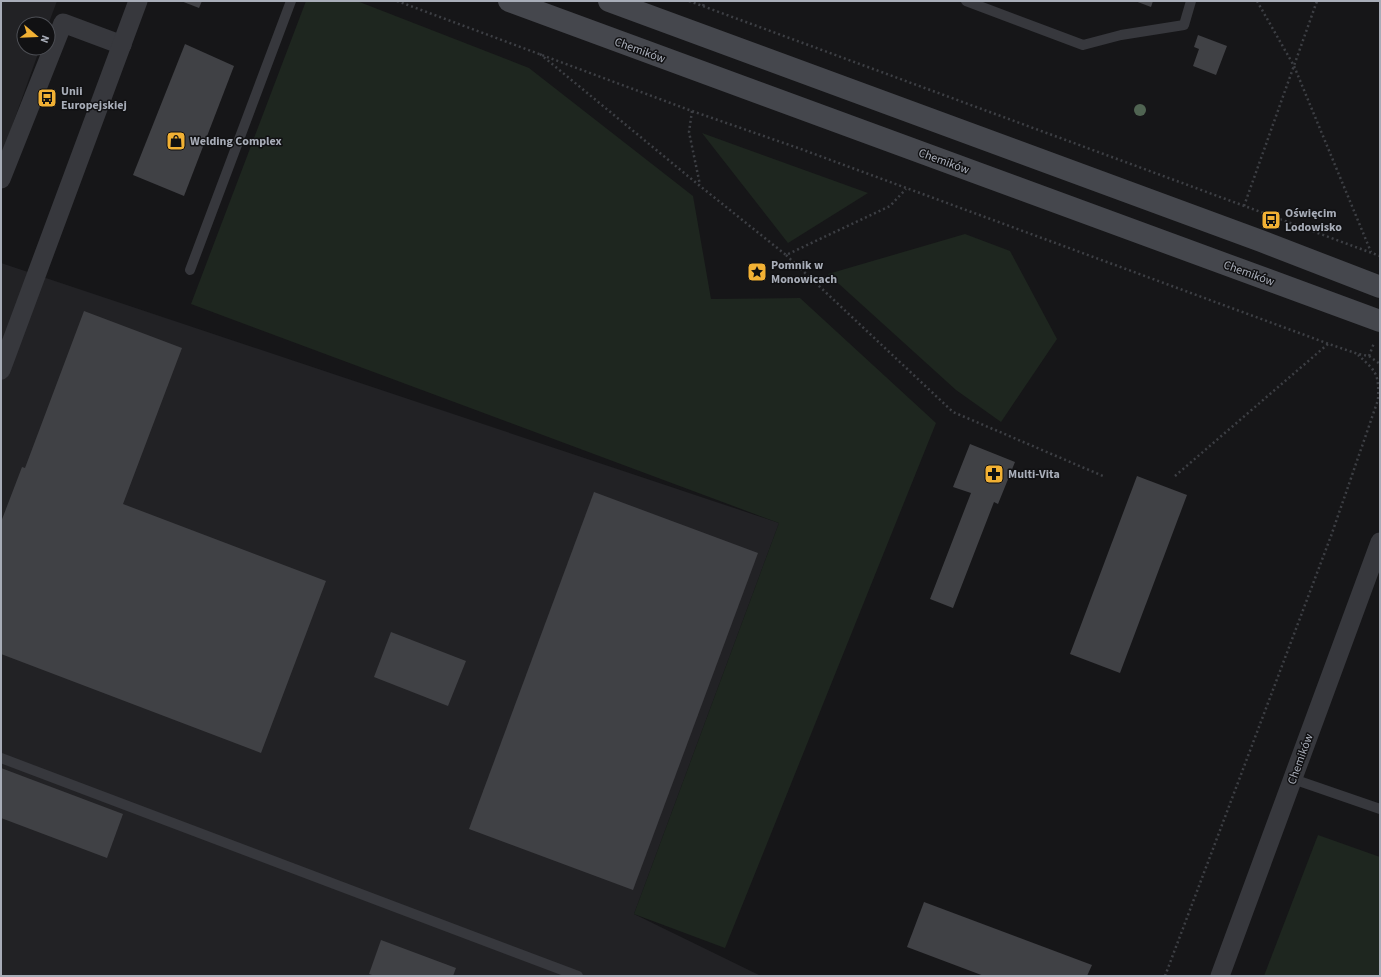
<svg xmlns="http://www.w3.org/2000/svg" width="1381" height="977" viewBox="0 0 1381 977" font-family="'Source Sans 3',sans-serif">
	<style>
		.built { fill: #222225 }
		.green { fill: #1e261f }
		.building { fill: #404145 }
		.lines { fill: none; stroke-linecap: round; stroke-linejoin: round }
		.path { stroke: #3d3f44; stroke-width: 2.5; stroke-dasharray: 2 3; stroke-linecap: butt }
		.service { stroke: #37383d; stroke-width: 10 }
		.minor { stroke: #37383d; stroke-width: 19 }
		.secondary { stroke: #45474d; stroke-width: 22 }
		.tree { fill: #506452 }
		.labels { text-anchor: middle; stroke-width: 3; stroke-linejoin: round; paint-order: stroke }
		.street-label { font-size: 12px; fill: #a8adb8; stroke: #111113 }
		.poi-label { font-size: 12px; font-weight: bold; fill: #a8adb8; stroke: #111113; text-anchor: start }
	</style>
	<rect width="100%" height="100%" fill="#161618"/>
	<!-- built -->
	<g class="built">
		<path d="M 1,1 L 57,1 L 48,25 L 48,24 L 24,24 L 24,48 L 40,48 L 1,157 Z"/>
		<path d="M 1,263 L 779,523 L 634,914 L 761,976 L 1,976 Z"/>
	</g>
	<!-- green -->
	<g class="green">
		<path d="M 306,1 L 357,1 L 529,68 L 693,196 L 711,299 L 800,298 L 936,423 L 725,948 L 634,914 L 779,523 L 191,304 Z"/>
		<path d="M 702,133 L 868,193 L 788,243 Z"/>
		<path d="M 965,234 L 1010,251 L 1057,339 L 1001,422 L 956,390 L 828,274 Z"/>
		<path d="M 1318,835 L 1380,857 L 1380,976 L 1264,976 Z"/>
	</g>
	<!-- building -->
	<g class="building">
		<path d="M 181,1 L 202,1 L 199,8 Z"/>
		<path d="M 1135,1 L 1153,1 L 1151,7 Z"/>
		<path d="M 1198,35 L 1227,46 L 1216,75 L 1193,66 L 1199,49 L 1194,47 Z"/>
		<path d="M 185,44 L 234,66 L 184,196 L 133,175 Z"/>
		<path d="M 84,311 L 182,348 L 123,504 L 326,581 L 261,753 L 1,654 L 1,522 L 22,467 L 25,468 Z"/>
		<path d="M 970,444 L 1015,462 L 998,504 L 994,502 L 953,608 L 930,599 L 971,493 L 953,487 Z"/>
		<path d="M 1137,476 L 1187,495 L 1120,673 L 1070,654 Z"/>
		<path d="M 594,492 L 758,553 L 633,890 L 469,829 Z"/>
		<path d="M 391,632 L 466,661 L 448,706 L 374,677 Z"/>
		<path d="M 1,768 L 123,814 L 107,858 L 1,818 Z"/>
		<path d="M 924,902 L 1092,965 L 1087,976 L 984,976 L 907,947 Z"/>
		<path d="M 381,940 L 456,968 L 453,976 L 375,976 L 369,974 Z"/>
	</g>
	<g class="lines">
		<!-- path -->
		<g class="path">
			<path d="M 397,1 L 692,111 L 798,148 L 1329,344 L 1358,354 L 1369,356 L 1380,364"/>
			<path d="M 689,1 L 1380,256"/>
			<path d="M 1257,1 L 1294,66 L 1371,252"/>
			<path d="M 703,6 L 705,1"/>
			<path d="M 540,54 L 700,186 L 786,255 L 890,206 L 906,189"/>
			<path d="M 692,111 L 689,132 L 700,185"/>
			<path d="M 1244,206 L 1317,1"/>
			<path d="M 786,255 L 953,412 L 1103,476"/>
			<path d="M 1369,356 L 1374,343"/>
			<path d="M 1175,476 L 1328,344"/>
			<path d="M 1165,976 L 1331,536 L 1378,400 C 1379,374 1377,372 1358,355"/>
		</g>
		<!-- service -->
		<g class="service">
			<path d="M 966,1 L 1083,45 L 1121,35 L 1184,25 L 1191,1"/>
			<path d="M 190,270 L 291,1"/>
			<path d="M 1,758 L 578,976"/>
			<path d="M 1293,779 L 1380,809"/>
		</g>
		<!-- minor -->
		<g class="minor">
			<path d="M 1,179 L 63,23 L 122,45"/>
			<path d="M 1,370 L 138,1"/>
			<path d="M 1220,976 L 1380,542"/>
		</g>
		<!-- secondary -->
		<g class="secondary">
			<path d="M 509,1 L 1380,321"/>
			<path d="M 609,1 L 1261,241 L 1380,287"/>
		</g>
	</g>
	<!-- trees -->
	<circle class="tree" cx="1140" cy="110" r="6"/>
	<!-- icons -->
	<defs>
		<symbol id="bus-square" viewBox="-11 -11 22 22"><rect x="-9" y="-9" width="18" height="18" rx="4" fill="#f2b134" stroke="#111113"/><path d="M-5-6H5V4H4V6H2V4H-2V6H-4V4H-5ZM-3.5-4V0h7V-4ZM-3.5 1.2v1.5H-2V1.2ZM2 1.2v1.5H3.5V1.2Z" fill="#111"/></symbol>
		<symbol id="shop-square" viewBox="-11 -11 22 22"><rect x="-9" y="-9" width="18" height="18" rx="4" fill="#f2b134" stroke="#111113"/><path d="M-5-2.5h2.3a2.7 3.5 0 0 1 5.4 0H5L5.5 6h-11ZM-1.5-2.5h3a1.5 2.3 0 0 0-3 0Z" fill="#111"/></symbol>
		<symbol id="sight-square" viewBox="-11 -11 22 22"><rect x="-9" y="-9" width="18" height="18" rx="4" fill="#f2b134" stroke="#111113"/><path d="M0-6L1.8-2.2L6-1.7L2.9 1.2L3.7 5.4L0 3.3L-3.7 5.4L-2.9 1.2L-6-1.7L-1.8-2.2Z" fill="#111"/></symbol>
		<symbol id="pharmacy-square" viewBox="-11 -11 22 22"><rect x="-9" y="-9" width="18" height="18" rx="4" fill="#f2b134" stroke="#111113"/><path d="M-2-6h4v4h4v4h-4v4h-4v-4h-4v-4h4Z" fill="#111"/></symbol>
	</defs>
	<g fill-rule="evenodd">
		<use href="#bus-square" x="36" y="87" width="22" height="22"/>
		<use href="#shop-square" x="165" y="130" width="22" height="22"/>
		<use href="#bus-square" x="1260" y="209" width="22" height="22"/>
		<use href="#sight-square" x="746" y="261" width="22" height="22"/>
		<use href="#pharmacy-square" x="983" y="463" width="22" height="22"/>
	</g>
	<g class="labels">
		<!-- street labels -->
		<g class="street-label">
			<text transform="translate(640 50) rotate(20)" y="4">Chemików</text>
			<text transform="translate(944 161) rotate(20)" y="4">Chemików</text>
			<text transform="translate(1249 273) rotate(20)" y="4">Chemików</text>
			<text transform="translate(1300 759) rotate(-70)" y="4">Chemików</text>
		</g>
		<!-- poi labels -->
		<g class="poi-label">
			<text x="61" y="95">Unii<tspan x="61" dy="14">Europejskiej</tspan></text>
			<text x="190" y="145">Welding Complex</text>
			<text x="1285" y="217">Oświęcim<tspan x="1285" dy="14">Lodowisko</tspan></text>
			<text x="771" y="269">Pomnik w<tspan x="771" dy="14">Monowicach</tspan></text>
			<text x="1008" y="478">Multi-Vita</text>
		</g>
	</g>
	<!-- border -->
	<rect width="1381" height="977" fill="none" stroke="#a8adb8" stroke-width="4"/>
	<!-- north arrow -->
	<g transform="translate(36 36) rotate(109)"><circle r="19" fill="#111113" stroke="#4d4f55"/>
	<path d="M0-3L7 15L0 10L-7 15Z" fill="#f2b134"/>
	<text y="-6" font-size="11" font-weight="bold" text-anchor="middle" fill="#a8adb8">N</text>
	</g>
</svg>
